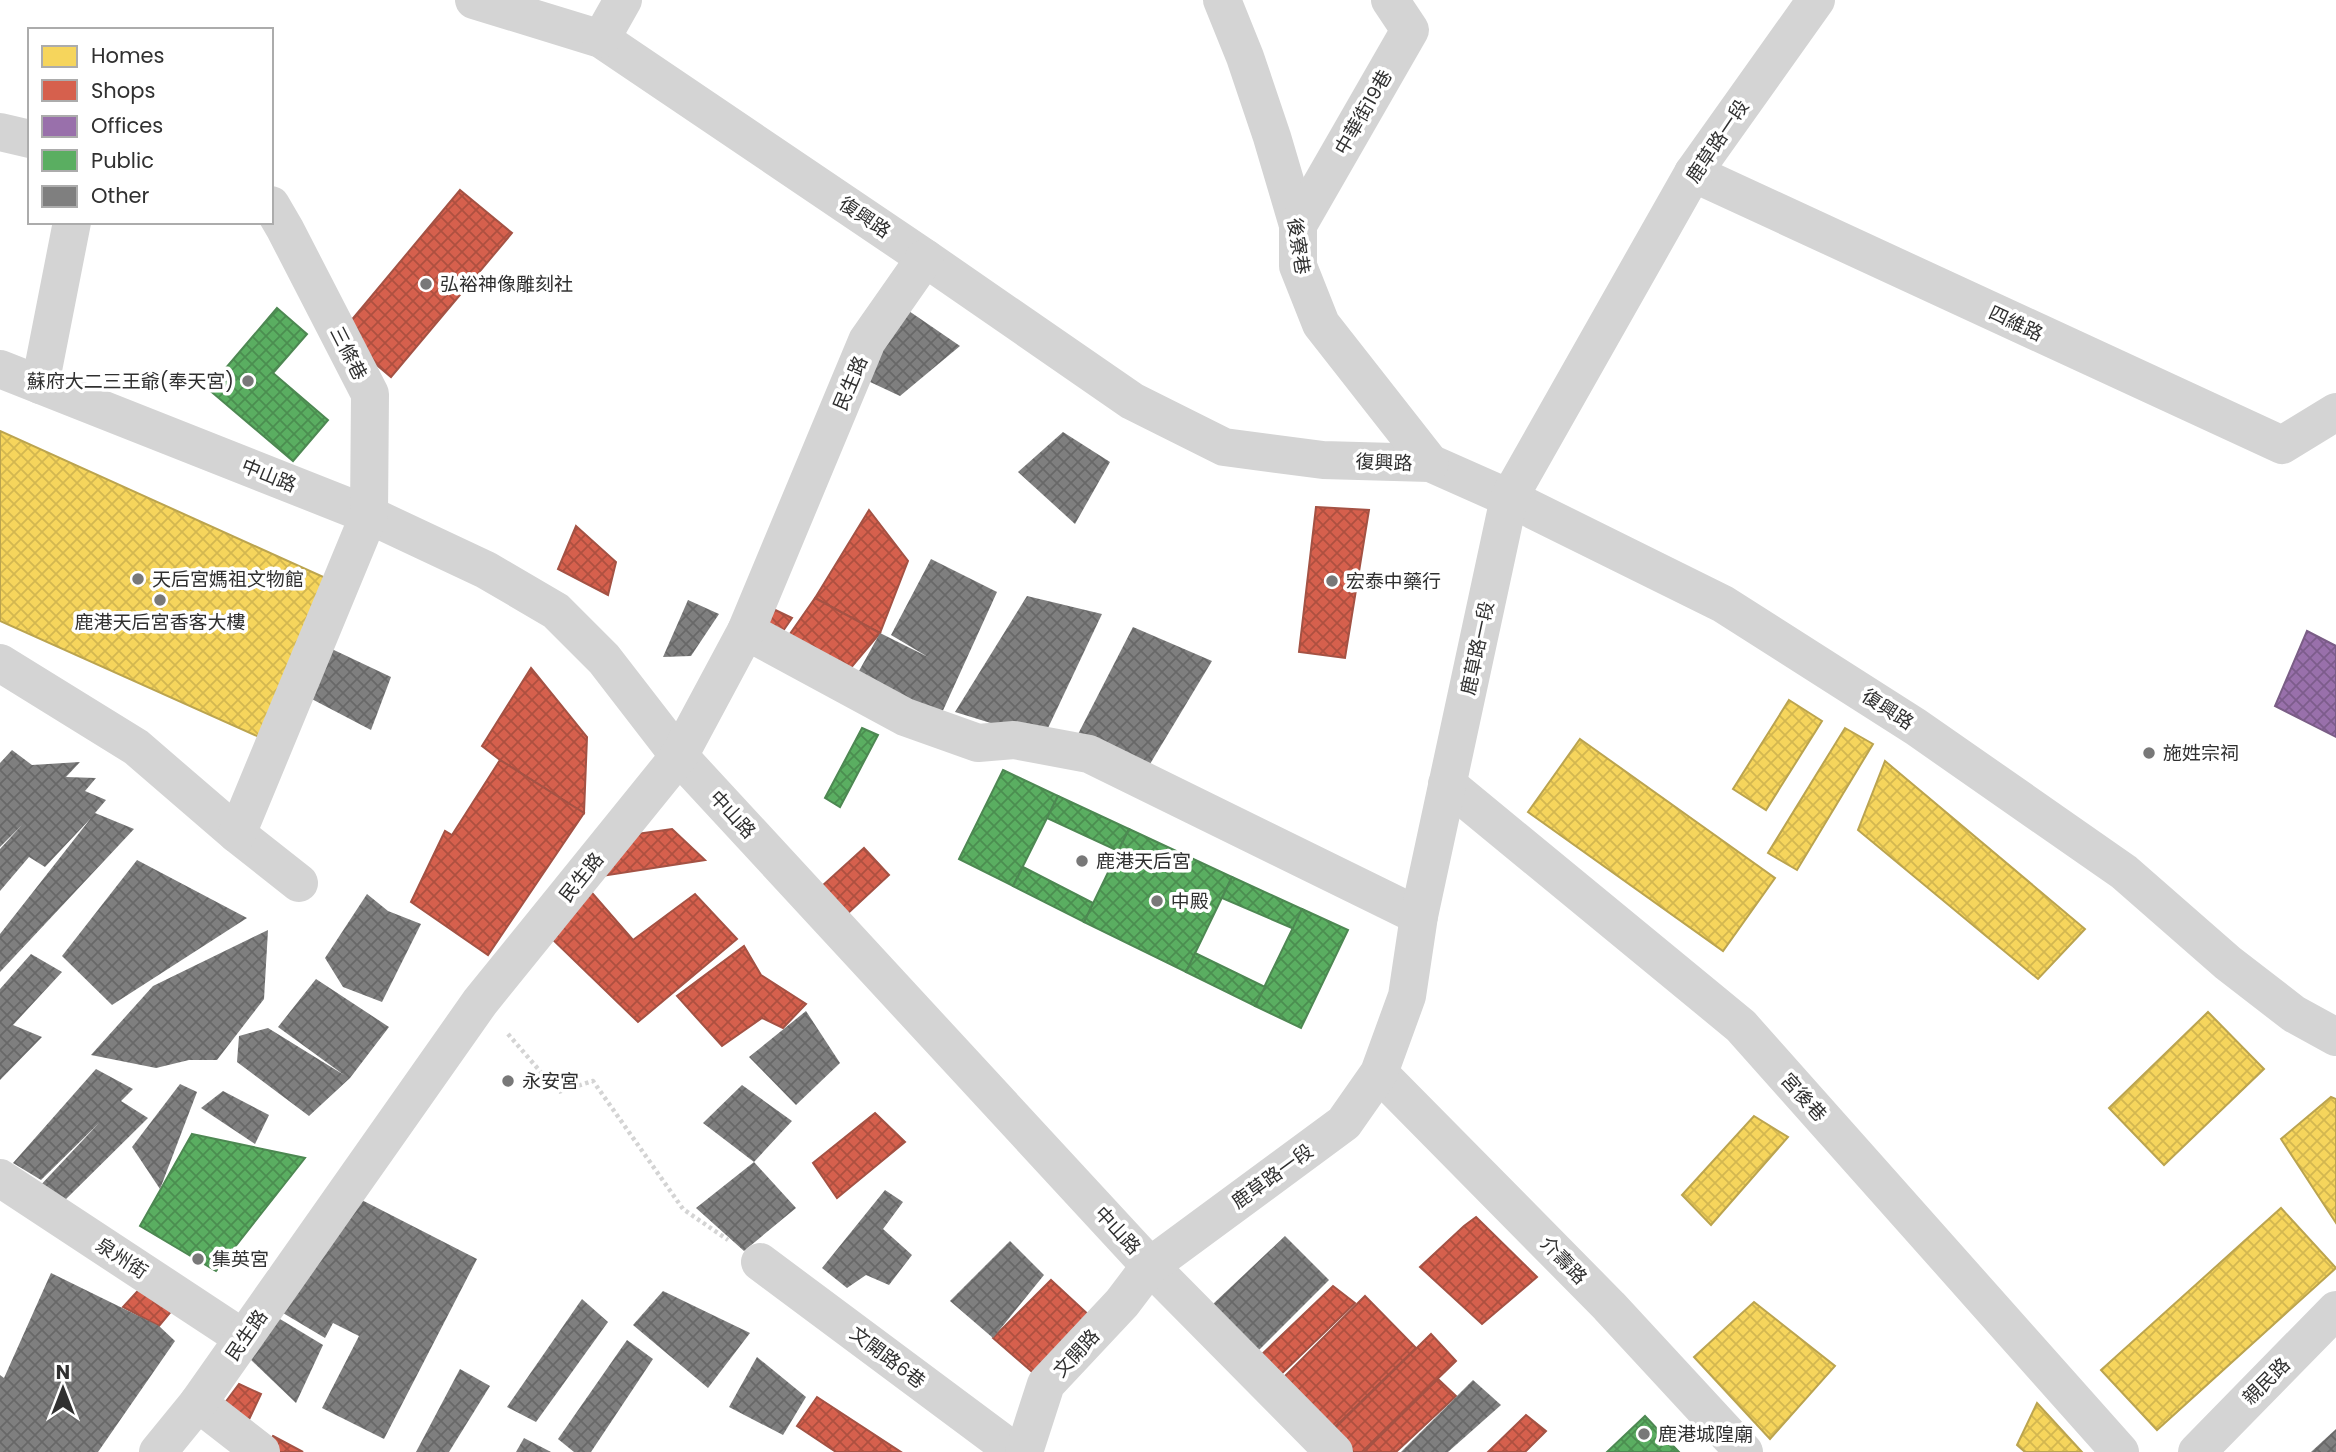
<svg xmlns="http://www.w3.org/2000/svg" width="2336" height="1452" viewBox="0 0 2336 1452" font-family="Poppins,'Noto Sans TC',sans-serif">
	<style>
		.homes { fill: url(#homes-cross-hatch); stroke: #bba44f; stroke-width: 2 }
		.shops { fill: url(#shops-cross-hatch); stroke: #a45244; stroke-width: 2 }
		.offices { fill: url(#offices-cross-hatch); stroke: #7a5d86; stroke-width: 2 }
		.public { fill: url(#public-cross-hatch); stroke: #4d8852; stroke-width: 2 }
		.building { fill: url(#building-cross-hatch) }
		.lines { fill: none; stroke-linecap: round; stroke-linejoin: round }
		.path { stroke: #d4d4d4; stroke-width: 4.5; stroke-dasharray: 3.5 3.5; stroke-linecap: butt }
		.minor { stroke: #d4d4d4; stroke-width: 38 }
		.poi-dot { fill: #787878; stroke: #fff; stroke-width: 2.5 }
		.labels { text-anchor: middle; stroke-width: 7; stroke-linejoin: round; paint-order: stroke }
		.street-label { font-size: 19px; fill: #303030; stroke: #fff }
		.poi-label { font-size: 19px; fill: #303030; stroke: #fff; text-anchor: start }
	</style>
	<defs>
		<pattern id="homes-cross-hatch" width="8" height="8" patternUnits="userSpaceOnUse" patternTransform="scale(1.75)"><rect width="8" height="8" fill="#f6d55c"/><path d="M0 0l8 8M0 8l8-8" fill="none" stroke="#d3b750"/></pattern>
		<pattern id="shops-cross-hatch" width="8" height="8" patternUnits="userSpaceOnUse" patternTransform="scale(1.75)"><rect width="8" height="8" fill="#d6604d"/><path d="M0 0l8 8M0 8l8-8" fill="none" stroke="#ae5040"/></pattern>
		<pattern id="offices-cross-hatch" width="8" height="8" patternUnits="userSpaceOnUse" patternTransform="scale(1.75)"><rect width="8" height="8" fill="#9970ab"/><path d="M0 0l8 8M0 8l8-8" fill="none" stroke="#7d5c8c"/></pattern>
		<pattern id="public-cross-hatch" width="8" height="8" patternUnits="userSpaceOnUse" patternTransform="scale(1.75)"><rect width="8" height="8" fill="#5aae61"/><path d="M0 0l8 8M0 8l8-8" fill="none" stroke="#4b8e50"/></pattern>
		<pattern id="building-cross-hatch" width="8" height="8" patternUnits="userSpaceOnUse" patternTransform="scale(1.75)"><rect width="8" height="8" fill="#7f7f7f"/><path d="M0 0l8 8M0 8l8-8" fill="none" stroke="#686868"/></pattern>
	</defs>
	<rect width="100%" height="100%" fill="#fff"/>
	<!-- homes -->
	<g class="homes">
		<path d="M 0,431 L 330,580 L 259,737 L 0,621 Z"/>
		<path d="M 1789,700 L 1822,721 L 1766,810 L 1733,789 Z"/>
		<path d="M 1845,728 L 1873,744 L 1797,870 L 1768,853 Z"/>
		<path d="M 1580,739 L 1775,878 L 1723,951 L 1528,812 Z"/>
		<path d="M 1885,761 L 2085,929 L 2038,979 L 1858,830 Z"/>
		<path d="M 2208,1012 L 2264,1069 L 2164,1165 L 2109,1108 Z"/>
		<path d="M 2331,1097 L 2336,1099 L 2336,1223 L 2281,1139 Z"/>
		<path d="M 1754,1116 L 1788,1137 L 1711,1225 L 1682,1195 Z"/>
		<path d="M 2281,1208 L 2336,1268 L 2157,1430 L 2101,1370 Z"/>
		<path d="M 1754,1302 L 1835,1366 L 1770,1439 L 1694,1357 Z"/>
		<path d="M 2037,1403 L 2082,1452 L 2025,1452 L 2017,1445 Z"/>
	</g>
	<!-- shops -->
	<g class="shops">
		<path d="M 460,190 L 512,233 L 391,377 L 340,334 Z"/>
		<path d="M 1316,507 L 1369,510 L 1345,658 L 1299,652 Z"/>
		<path d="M 869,510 L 908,561 L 880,633 L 815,598 Z"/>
		<path d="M 576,526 L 616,562 L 608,595 L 558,569 Z"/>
		<path d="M 815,598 L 880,633 L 844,676 L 783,644 Z"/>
		<path d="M 769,607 L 792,618 L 774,644 L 756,630 Z"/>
		<path d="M 531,668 L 587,737 L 584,813 L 500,760 L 482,746 Z"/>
		<path d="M 500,760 L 584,813 L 488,955 L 411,902 L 445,831 L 452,835 Z"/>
		<path d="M 672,829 L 705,860 L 602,876 L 630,835 Z"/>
		<path d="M 864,848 L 889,875 L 847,914 L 822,886 Z"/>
		<path d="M 586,886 L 633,940 L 695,894 L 737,939 L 638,1022 L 550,937 Z"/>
		<path d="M 744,946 L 761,975 L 806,1004 L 783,1028 L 762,1018 L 722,1046 L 677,996 Z"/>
		<path d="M 875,1113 L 905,1142 L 837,1198 L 813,1163 Z"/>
		<path d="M 1476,1217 L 1537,1277 L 1482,1324 L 1420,1267 L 1464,1226 Z"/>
		<path d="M 1051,1280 L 1106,1331 L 1046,1384 L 993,1338 Z"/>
		<path d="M 145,1283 L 178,1303 L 159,1326 L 123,1307 Z"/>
		<path d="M 1333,1286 L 1355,1303 L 1277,1378 L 1258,1358 Z"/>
		<path d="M 1365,1296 L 1416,1348 L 1333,1429 L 1283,1378 Z"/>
		<path d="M 1431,1334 L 1456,1361 L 1362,1452 L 1341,1452 L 1326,1437 Z"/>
		<path d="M 1438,1379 L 1456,1396 L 1396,1452 L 1364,1452 Z"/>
		<path d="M 239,1384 L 261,1394 L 236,1447 L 218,1412 Z"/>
		<path d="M 817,1397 L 901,1452 L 836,1452 L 797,1426 Z"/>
		<path d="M 1526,1415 L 1546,1431 L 1525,1452 L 1488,1452 Z"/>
		<path d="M 273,1436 L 303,1452 L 264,1452 Z"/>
	</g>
	<!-- offices -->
	<path class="offices" d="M 2307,631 L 2336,646 L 2336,737 L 2275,706 Z"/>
	<!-- public -->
	<g class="public">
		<path d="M 277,308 L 307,334 L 273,373 L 328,420 L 293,461 L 208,389 Z"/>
		<path d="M 862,728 L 878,735 L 840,807 L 825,798 Z"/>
		<path d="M 1003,770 L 1058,796 L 1013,886 L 959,859 Z"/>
		<path d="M 1058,796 L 1129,829 L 1118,851 L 1047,818 Z"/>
		<path d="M 1129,829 L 1232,877 L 1186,972 L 1084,922 Z"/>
		<path d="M 1023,867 L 1093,903 L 1084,922 L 1013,886 Z"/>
		<path d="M 1232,877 L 1302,909 L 1294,929 L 1222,898 Z"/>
		<path d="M 1302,909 L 1348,930 L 1301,1028 L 1255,1006 Z"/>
		<path d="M 1195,953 L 1265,987 L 1255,1006 L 1186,972 Z"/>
		<path d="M 192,1134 L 305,1158 L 216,1271 L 140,1226 Z"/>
		<path d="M 1645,1416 L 1679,1452 L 1607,1452 Z"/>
	</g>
	<!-- building -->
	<g class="building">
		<path d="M 906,309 L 960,346 L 900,396 L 853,374 Z"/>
		<path d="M 1063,432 L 1110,462 L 1075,524 L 1018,472 Z"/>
		<path d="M 931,559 L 997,592 L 935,728 L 849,689 L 880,633 L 928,657 L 891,635 Z"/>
		<path d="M 1027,596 L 1102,614 L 1048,728 L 994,724 L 955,712 Z"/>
		<path d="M 688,600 L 719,614 L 691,656 L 663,657 Z"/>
		<path d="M 1133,627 L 1212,661 L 1147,769 L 1075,740 Z"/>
		<path d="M 317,642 L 391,677 L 371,730 L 306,696 Z"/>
		<path d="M 12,750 L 32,765 L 80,762 L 66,777 L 96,778 L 85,791 L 106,800 L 95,813 L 134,829 L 0,972 L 0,934 L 91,818 L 45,867 L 29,857 L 0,891 L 0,849 L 22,825 L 0,847 L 0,763 Z"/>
		<path d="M 137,860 L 247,918 L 112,1005 L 62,956 Z"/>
		<path d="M 367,894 L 388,911 L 421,924 L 382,1002 L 343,987 L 325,958 Z"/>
		<path d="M 268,930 L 264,999 L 217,1060 L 189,1060 L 156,1068 L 91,1055 L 153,986 Z"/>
		<path d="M 31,954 L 62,972 L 13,1025 L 42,1037 L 0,1080 L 0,989 Z"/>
		<path d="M 316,979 L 389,1027 L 350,1078 L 309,1116 L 237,1062 L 239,1036 L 268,1028 L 344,1075 L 278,1027 Z"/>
		<path d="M 806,1011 L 840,1063 L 796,1105 L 749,1057 Z"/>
		<path d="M 96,1069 L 133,1089 L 121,1101 L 148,1118 L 62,1203 L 37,1189 L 99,1123 L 41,1180 L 13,1163 Z"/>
		<path d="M 180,1084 L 197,1092 L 160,1189 L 132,1147 Z"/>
		<path d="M 742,1085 L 792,1121 L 754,1162 L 796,1208 L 744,1251 L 696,1208 L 754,1162 L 703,1123 Z"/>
		<path d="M 223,1091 L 269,1115 L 255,1144 L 201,1108 Z"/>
		<path d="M 885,1190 L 903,1202 L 883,1229 L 912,1255 L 889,1285 L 866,1275 L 847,1288 L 822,1268 Z"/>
		<path d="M 350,1194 L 477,1259 L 384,1439 L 322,1408 L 359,1336 L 333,1323 L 325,1338 L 278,1310 Z"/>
		<path d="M 1285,1236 L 1329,1280 L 1259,1350 L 1212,1305 Z"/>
		<path d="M 1010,1241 L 1044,1275 L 993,1338 L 950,1301 Z"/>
		<path d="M 51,1273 L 159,1326 L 175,1341 L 98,1452 L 0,1452 L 0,1375 L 4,1378 Z"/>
		<path d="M 663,1291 L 750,1333 L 708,1388 L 633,1325 Z"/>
		<path d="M 582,1299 L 608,1322 L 536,1422 L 507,1407 Z"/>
		<path d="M 275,1316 L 323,1345 L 296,1403 L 248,1357 Z"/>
		<path d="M 627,1340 L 653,1359 L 591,1452 L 574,1452 L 558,1439 Z"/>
		<path d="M 757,1357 L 806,1397 L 783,1435 L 729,1407 Z"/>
		<path d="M 460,1369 L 490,1386 L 449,1452 L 416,1452 Z"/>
		<path d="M 1473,1380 L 1501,1405 L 1448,1452 L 1401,1452 Z"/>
		<path d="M 2336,1429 L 2336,1452 L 2311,1452 Z"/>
		<path d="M 524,1438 L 551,1452 L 516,1452 Z"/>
	</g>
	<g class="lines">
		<!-- path -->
		<path class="path" d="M 508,1034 L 558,1092 L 593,1081 L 683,1209 L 728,1240"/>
		<!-- minor -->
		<g class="minor">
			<path d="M 474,0 L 601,39 L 925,258 L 1132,401 L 1224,447 L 1323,460 L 1430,463 L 1509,498 L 1723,604 L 1916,727 L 2124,872 L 2228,963 L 2294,1014 L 2336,1037"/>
			<path d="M 1222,0 L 1245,57 L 1272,137 L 1298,225 L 1298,266 L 1321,324 L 1430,463"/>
			<path d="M 601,39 L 623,0"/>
			<path d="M 0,132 L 30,139"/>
			<path d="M 1693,173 L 2282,445 L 2336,412"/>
			<path d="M 1298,225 L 1410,30 L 1390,0"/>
			<path d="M 0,369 L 369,515 L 486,570 L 556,611 L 604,659 L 679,756 L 1150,1266 L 1334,1452"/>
			<path d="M 40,385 L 72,222"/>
			<path d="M 746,631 L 905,717 L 978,743 L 1014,740 L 1089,754 L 1419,916"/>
			<path d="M 0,663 L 136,747 L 237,834 L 299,883"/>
			<path d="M 1447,784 L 1741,1026 L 2120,1452"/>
			<path d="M 237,834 L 369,515 L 370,394 L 285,229 L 271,205"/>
			<path d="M 1379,1073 L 1609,1306 L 1744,1452"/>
			<path d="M 0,1178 L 243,1338"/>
			<path d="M 760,1262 L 1015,1452"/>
			<path d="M 198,1403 L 261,1452"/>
			<path d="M 158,1452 L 198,1403 L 480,1002 L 679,756 L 746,631 L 867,341 L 925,258"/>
			<path d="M 1024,1452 L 1046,1384 L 1122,1303 L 1150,1266 L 1344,1123 L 1379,1073 L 1407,996 L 1419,916 L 1509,498 L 1693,173 L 1816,0"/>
			<path d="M 2197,1452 L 2336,1310"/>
		</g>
	</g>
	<!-- markers -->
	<g class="poi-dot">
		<circle cx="426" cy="284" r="7"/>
		<circle cx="248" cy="381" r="7"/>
		<circle cx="138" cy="579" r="7"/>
		<circle cx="1332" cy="581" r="7"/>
		<circle cx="160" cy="600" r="7"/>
		<circle cx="2149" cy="753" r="7"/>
		<circle cx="1082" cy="861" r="7"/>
		<circle cx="1157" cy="901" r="7"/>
		<circle cx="508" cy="1081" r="7"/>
		<circle cx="198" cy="1259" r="7"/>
		<circle cx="1644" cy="1434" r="7"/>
	</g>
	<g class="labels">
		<!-- street labels -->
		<g class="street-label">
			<text transform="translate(1363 112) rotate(-60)" y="7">中華街19巷</text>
			<text transform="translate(1717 141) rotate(-56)" y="7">鹿草路一段</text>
			<text transform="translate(865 217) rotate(34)" y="7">復興路</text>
			<text transform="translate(1299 246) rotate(81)" y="7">後寮巷</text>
			<text transform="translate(2016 323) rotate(25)" y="7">四維路</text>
			<text transform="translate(349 353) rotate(63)" y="7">三條巷</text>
			<text transform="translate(850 383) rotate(-67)" y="7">民生路</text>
			<text transform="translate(1384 462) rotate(2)" y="7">復興路</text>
			<text transform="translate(269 475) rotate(22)" y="7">中山路</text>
			<text transform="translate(1477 648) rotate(-78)" y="7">鹿草路一段</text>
			<text transform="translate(1888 709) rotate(33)" y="7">復興路</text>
			<text transform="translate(733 814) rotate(47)" y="7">中山路</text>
			<text transform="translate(581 877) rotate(-51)" y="7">民生路</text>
			<text transform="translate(1804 1097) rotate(48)" y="7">宮後巷</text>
			<text transform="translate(1272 1176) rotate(-36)" y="7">鹿草路一段</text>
			<text transform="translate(1118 1230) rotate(47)" y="7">中山路</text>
			<text transform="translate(122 1258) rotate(33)" y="7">泉州街</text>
			<text transform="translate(1564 1260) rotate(46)" y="7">介壽路</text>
			<text transform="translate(246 1335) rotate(-55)" y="7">民生路</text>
			<text transform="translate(1076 1353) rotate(-47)" y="7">文開路</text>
			<text transform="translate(888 1357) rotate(37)" y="7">文開路6巷</text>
			<text transform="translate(2266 1381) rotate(-45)" y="7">親民路</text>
		</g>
		<!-- poi labels -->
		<g class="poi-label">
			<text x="440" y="291">弘裕神像雕刻社</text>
			<text x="234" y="388" text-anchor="end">蘇府大二三王爺(奉天宮)</text>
			<text x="152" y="586">天后宮媽祖文物館</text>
			<text x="1346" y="588">宏泰中藥行</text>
			<text x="160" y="629" text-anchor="middle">鹿港天后宮香客大樓</text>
			<text x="2163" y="760">施姓宗祠</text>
			<text x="1096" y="868">鹿港天后宮</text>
			<text x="1171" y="908">中殿</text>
			<text x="522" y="1088">永安宮</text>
			<text x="212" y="1266">集英宮</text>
			<text x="1658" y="1441">鹿港城隍廟</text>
		</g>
	</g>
	<!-- legend -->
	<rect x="28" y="28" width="245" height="196" fill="#ffffff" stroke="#acacac" stroke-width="2"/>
	<rect x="42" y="46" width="35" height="21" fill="#f6d55c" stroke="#acacac" stroke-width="2"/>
	<text x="91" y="63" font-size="21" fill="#303030">Homes</text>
	<rect x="42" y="80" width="35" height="21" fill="#d6604d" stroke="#acacac" stroke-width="2"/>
	<text x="91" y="98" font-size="21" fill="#303030">Shops</text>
	<rect x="42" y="116" width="35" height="21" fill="#9970ab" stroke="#acacac" stroke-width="2"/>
	<text x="91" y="133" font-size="21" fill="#303030">Offices</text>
	<rect x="42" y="150" width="35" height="21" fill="#5aae61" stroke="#acacac" stroke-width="2"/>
	<text x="91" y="168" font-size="21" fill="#303030">Public</text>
	<rect x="42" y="186" width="35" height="21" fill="#7f7f7f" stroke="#acacac" stroke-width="2"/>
	<text x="91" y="203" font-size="21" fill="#303030">Other</text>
	<!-- north arrow -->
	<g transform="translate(63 1389)" stroke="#ffffff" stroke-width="5" paint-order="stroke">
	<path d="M0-5L12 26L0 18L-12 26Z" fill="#303030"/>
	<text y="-10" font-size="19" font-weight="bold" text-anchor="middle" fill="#303030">N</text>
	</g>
</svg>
